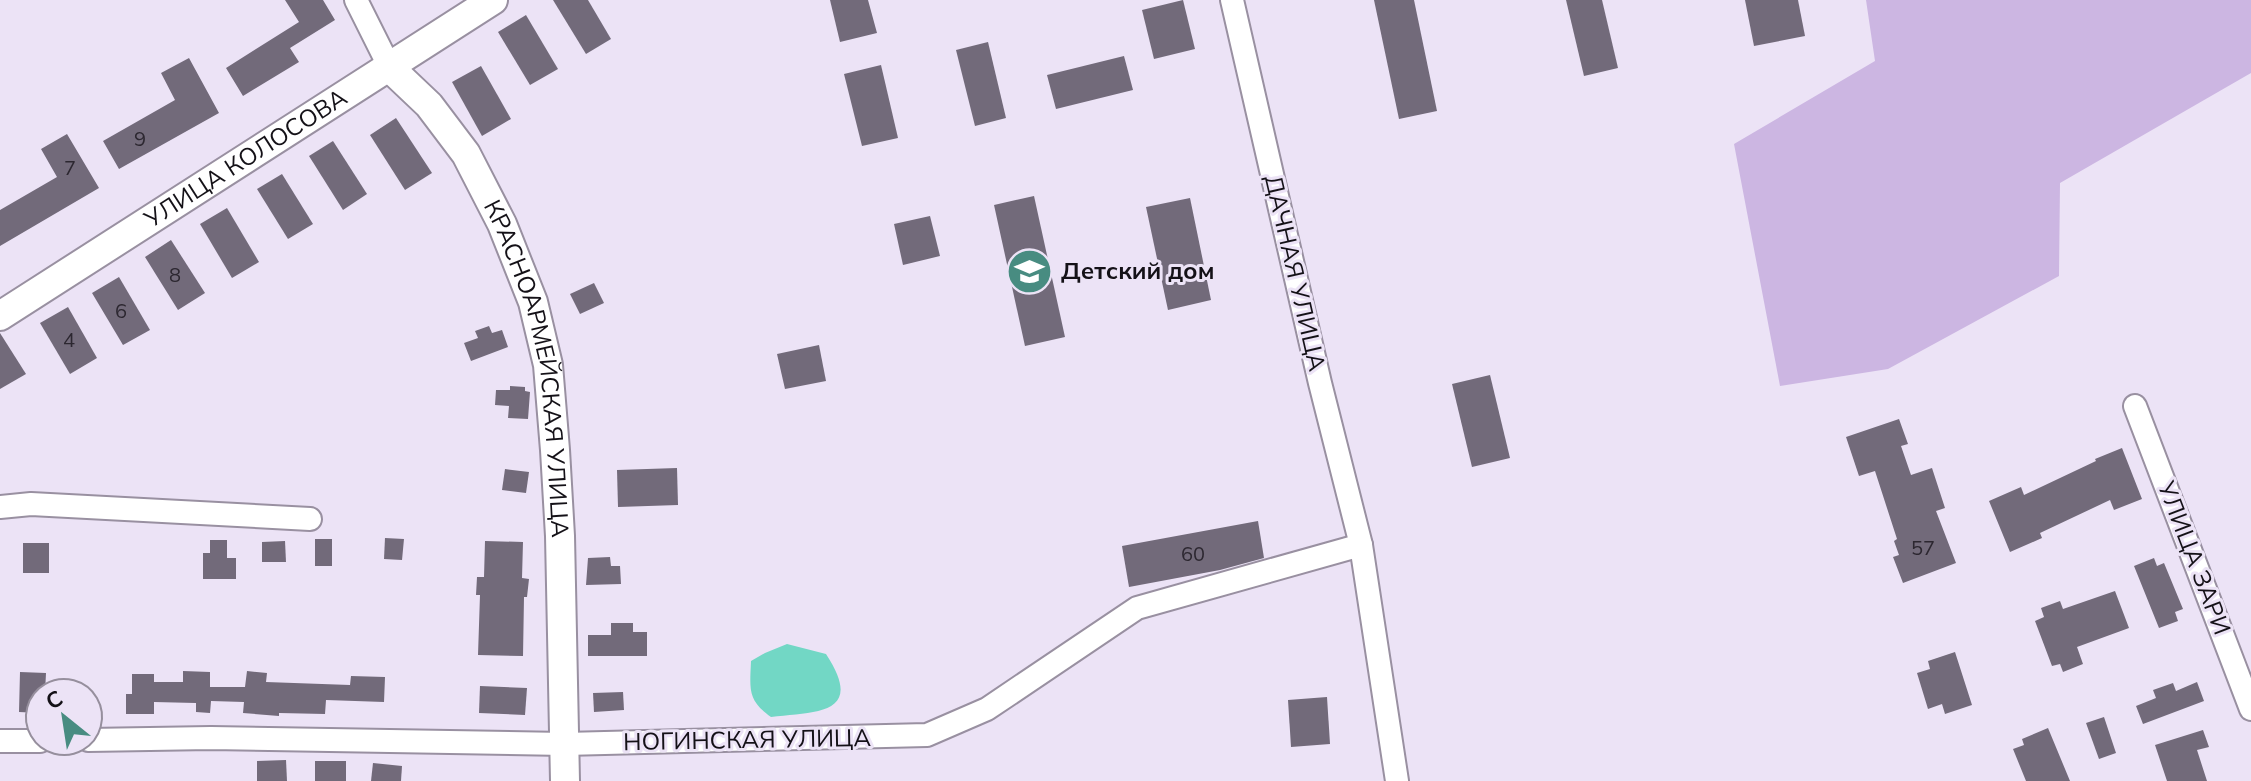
<svg xmlns="http://www.w3.org/2000/svg" width="2251" height="781" viewBox="0 0 2251 781" font-family="Mulish,sans-serif">
	<style>
		.green { fill: #ccb6e2 }
		.water { fill: #72d7c5 }
		.building { fill: #726a7a }
		.lines { fill: none; stroke-linecap: round; stroke-linejoin: round }
		.minor-casing { stroke: #9990a1; stroke-width: 26 }
		.major-casing { stroke: #9990a1; stroke-width: 32 }
		.minor { stroke: #fff; stroke-width: 22 }
		.major { stroke: #fff; stroke-width: 28 }
		.labels { text-anchor: middle; stroke-width: 6; stroke-linejoin: round; paint-order: stroke }
		.number-label { font-size: 20px; fill: #2c2730 }
		.street-label { font-size: 24px; fill: #141117; stroke: #ece3f6 }
		.poi-label { font-size: 24px; font-weight: bold; fill: #141117; stroke: #ece3f6; text-anchor: start }
	</style>
	<rect width="100%" height="100%" fill="#ece3f6"/>
	<!-- green -->
	<path class="green" d="M 1866,0 L 2251,0 L 2251,73 L 2060,183 L 2059,276 L 1888,369 L 1780,386 L 1734,144 L 1875,61 Z"/>
	<!-- water -->
	<path class="water" d="M 787,644 L 826,654 C 866,715 816,712 771,717 C 747,700 750,689 751,661 L 765,653 Z"/>
	<!-- building -->
	<g class="building">
		<path d="M 285,0 L 323,0 L 335,20 L 290,48 L 299,62 L 243,96 L 226,68 L 299,22 Z"/>
		<path d="M 553,0 L 588,0 L 611,39 L 586,54 Z"/>
		<path d="M 830,0 L 868,0 L 877,33 L 840,42 Z"/>
		<path d="M 1183,0 L 1195,49 L 1154,59 L 1142,10 Z"/>
		<path d="M 1374,0 L 1414,0 L 1437,111 L 1399,119 Z"/>
		<path d="M 1566,0 L 1602,0 L 1618,68 L 1584,76 Z"/>
		<path d="M 1745,0 L 1798,0 L 1805,36 L 1754,46 Z"/>
		<path d="M 526,15 L 558,69 L 530,85 L 498,32 Z"/>
		<path d="M 988,42 L 1006,118 L 975,126 L 956,50 Z"/>
		<path d="M 1124,56 L 1133,90 L 1056,109 L 1047,75 Z"/>
		<path d="M 189,58 L 219,113 L 119,169 L 103,141 L 175,100 L 161,73 Z"/>
		<path d="M 881,65 L 898,138 L 862,146 L 844,74 Z"/>
		<path d="M 481,66 L 511,119 L 482,136 L 452,82 Z"/>
		<path d="M 396,118 L 432,173 L 405,190 L 370,135 Z"/>
		<path d="M 67,134 L 99,188 L 0,246 L 0,210 L 57,177 L 41,149 Z"/>
		<path d="M 333,141 L 367,194 L 343,210 L 309,156 Z"/>
		<path d="M 282,174 L 313,224 L 288,239 L 257,189 Z"/>
		<path d="M 1034,196 L 1065,337 L 1025,346 L 994,205 Z"/>
		<path d="M 1190,198 L 1211,300 L 1168,310 L 1146,207 Z"/>
		<path d="M 227,208 L 259,262 L 232,278 L 200,224 Z"/>
		<path d="M 930,216 L 940,256 L 903,265 L 894,224 Z"/>
		<path d="M 171,240 L 205,293 L 178,310 L 145,257 Z"/>
		<path d="M 119,277 L 150,330 L 123,345 L 92,293 Z"/>
		<path d="M 594,283 L 604,303 L 580,314 L 570,294 Z"/>
		<path d="M 68,307 L 97,358 L 70,374 L 40,323 Z"/>
		<path d="M 489,326 L 492,333 L 502,330 L 508,347 L 471,361 L 464,343 L 478,338 L 475,331 Z"/>
		<path d="M 0,333 L 26,374 L 0,389 Z"/>
		<path d="M 819,345 L 826,381 L 785,389 L 777,354 Z"/>
		<path d="M 1490,375 L 1510,458 L 1472,467 L 1452,384 Z"/>
		<path d="M 510,386 L 525,387 L 525,391 L 530,392 L 528,419 L 508,418 L 509,406 L 495,405 L 496,390 L 510,390 Z"/>
		<path d="M 1899,419 L 1908,444 L 1901,446 L 1911,475 L 1932,468 L 1945,508 L 1936,511 L 1956,563 L 1903,583 L 1893,557 L 1899,555 L 1894,541 L 1897,539 L 1875,471 L 1859,476 L 1846,437 Z"/>
		<path d="M 2122,448 L 2142,499 L 2114,510 L 2110,500 L 2040,533 L 2042,538 L 2010,552 L 1989,501 L 2021,487 L 2024,495 L 2096,461 L 2095,459 Z"/>
		<path d="M 677,468 L 678,505 L 618,507 L 617,470 Z"/>
		<path d="M 505,469 L 529,472 L 526,493 L 502,490 Z"/>
		<path d="M 1258,521 L 1264,558 L 1220,570 L 1129,587 L 1122,546 Z"/>
		<path d="M 385,538 L 404,539 L 402,560 L 384,559 Z"/>
		<rect x="315" y="539" width="17" height="27"/>
		<path d="M 210,540 L 227,540 L 227,558 L 236,558 L 236,579 L 203,579 L 203,553 L 210,553 Z"/>
		<path d="M 285,541 L 286,562 L 262,562 L 262,542 Z"/>
		<path d="M 485,541 L 523,542 L 522,578 L 529,579 L 527,597 L 524,597 L 523,656 L 478,655 L 480,595 L 476,595 L 477,577 L 484,577 Z"/>
		<rect x="23" y="543" width="26" height="30"/>
		<path d="M 610,557 L 611,566 L 620,566 L 621,584 L 586,585 L 588,558 Z"/>
		<path d="M 2154,558 L 2157,566 L 2164,563 L 2183,609 L 2175,612 L 2178,621 L 2159,628 L 2134,566 Z"/>
		<path d="M 2115,591 L 2129,628 L 2077,647 L 2083,664 L 2063,672 L 2060,664 L 2052,666 L 2035,621 L 2044,617 L 2041,608 L 2060,601 L 2063,609 Z"/>
		<path d="M 611,623 L 633,623 L 633,632 L 647,632 L 647,656 L 588,656 L 588,635 L 611,635 Z"/>
		<path d="M 1955,652 L 1972,705 L 1945,714 L 1942,704 L 1928,709 L 1917,673 L 1930,669 L 1928,661 Z"/>
		<path d="M 183,671 L 210,672 L 210,687 L 245,687 L 247,671 L 267,673 L 266,682 L 350,685 L 351,676 L 385,677 L 384,702 L 326,700 L 325,714 L 279,713 L 279,716 L 243,713 L 244,702 L 211,701 L 210,713 L 196,712 L 196,703 L 154,702 L 154,714 L 126,714 L 126,694 L 132,694 L 132,674 L 154,674 L 154,682 L 183,682 Z"/>
		<path d="M 20,672 L 46,673 L 45,693 L 40,693 L 40,713 L 19,712 Z"/>
		<path d="M 2197,682 L 2204,701 L 2143,724 L 2136,706 L 2156,698 L 2153,690 L 2173,683 L 2176,691 Z"/>
		<path d="M 480,686 L 527,688 L 525,715 L 479,713 Z"/>
		<path d="M 623,692 L 624,710 L 594,712 L 593,693 Z"/>
		<path d="M 1327,697 L 1330,744 L 1291,747 L 1288,700 Z"/>
		<path d="M 2104,717 L 2116,753 L 2099,759 L 2086,723 Z"/>
		<path d="M 2048,728 L 2070,781 L 2026,781 L 2013,749 L 2024,745 L 2022,739 Z"/>
		<path d="M 2203,730 L 2209,747 L 2197,750 L 2207,781 L 2167,781 L 2155,745 Z"/>
		<path d="M 286,760 L 287,781 L 257,781 L 257,761 Z"/>
		<rect x="315" y="761" width="31" height="20"/>
		<path d="M 373,763 L 402,766 L 401,781 L 371,781 Z"/>
	</g>
	<g class="lines">
		<defs>
			<g id="minor">
				<path d="M 356,0 L 390,68"/>
				<path d="M 1232,0 L 1320,383 L 1361,545 L 1397,781"/>
				<path d="M 2135,406 L 2251,709"/>
				<path d="M 0,507 L 31,504 L 310,519"/>
				<path d="M 88,740 L 211,738 L 565,744 L 927,735 L 987,709 L 1137,608 L 1361,545"/>
				<path d="M 0,741 L 40,741"/>
			</g>
			<g id="major">
				<path id="s1" d="M 390,68 L 429,105 L 466,154 L 502,224 L 533,302 L 548,365 L 555,450 L 560,536 L 565,781"/>
				<path id="s2" d="M 0,316 L 493,0"/>
			</g>
		</defs>
		<!-- minor casing -->
		<use href="#minor" class="minor-casing"/>
		<!-- major casing -->
		<use href="#major" class="major-casing"/>
		<!-- minor -->
		<use href="#minor" class="minor"/>
		<!-- major -->
		<use href="#major" class="major"/>
	</g>
	<!-- icons -->
	<defs>
		<symbol id="school-disc" viewBox="-11 -11 22 22"><circle r="9.5" fill="#488c81" stroke="#ece3f6"/><path d="M0-5L7-2L0 1L-7-2ZM-4 1L0 2.5L4 1V4Q0 6-4 4Z" fill="#fff"/></symbol>
	</defs>
	<g fill-rule="evenodd">
		<use href="#school-disc" x="1004" y="246" width="51" height="51"/>
	</g>
	<g class="labels">
		<!-- number labels -->
		<g class="number-label">
			<text x="140" y="146">9</text>
			<text x="70" y="175">7</text>
			<text x="175" y="282">8</text>
			<text x="121" y="318">6</text>
			<text x="69" y="347">4</text>
			<text x="1923" y="555">57</text>
			<text x="1193" y="561">60</text>
		</g>
		<!-- street labels -->
		<g class="street-label">
			<text dy="8" stroke="none"><textPath href="#s2" startOffset="292">УЛИЦА КОЛОСОВА</textPath></text>
			<text transform="translate(1295 273) rotate(77)" y="8">ДАЧНАЯ УЛИЦА</text>
			<text dy="8" stroke="none"><textPath href="#s1" startOffset="342">КРАСНОАРМЕЙСКАЯ УЛИЦА</textPath></text>
			<text transform="translate(2194 558) rotate(69)" y="8">УЛИЦА ЗАРИ</text>
			<text transform="translate(747 740) rotate(-1)" y="8">НОГИНСКАЯ УЛИЦА</text>
		</g>
		<!-- poi labels -->
		<g class="poi-label">
			<text x="1061" y="279">Детский дом</text>
		</g>
	</g>
	<!-- north arrow -->
	<g transform="translate(64 717) rotate(330)"><circle r="38" fill="#ece3f6" stroke="#968f9d" stroke-width="2"/>
	<path d="M0-6L14 30L0 20L-14 30Z" fill="#488c81"/>
	<text y="-12" font-size="22" font-weight="bold" text-anchor="middle" fill="#141117">С</text>
	</g>
</svg>
